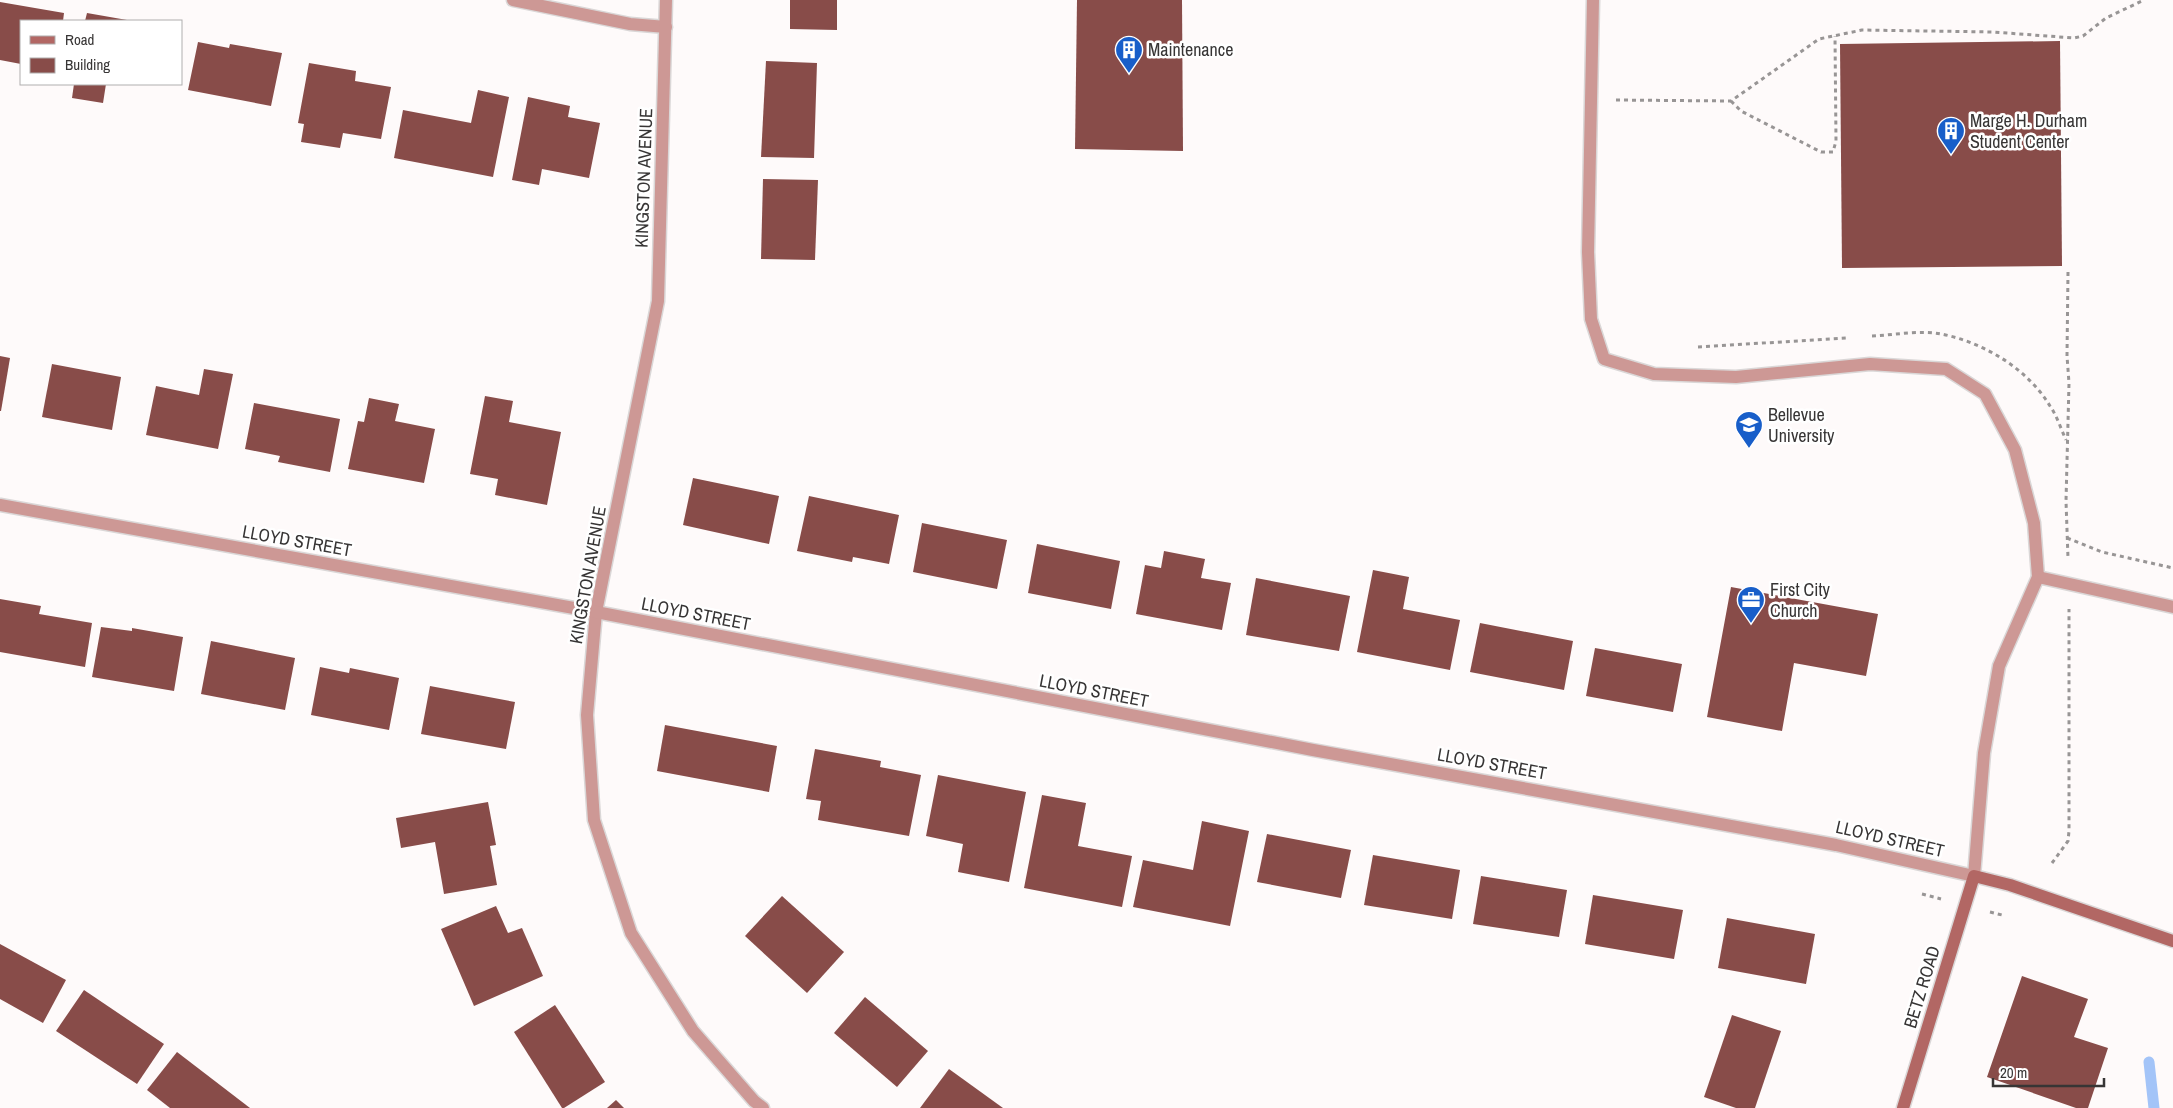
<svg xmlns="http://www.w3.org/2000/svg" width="2173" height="1108" viewBox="0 0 2173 1108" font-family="'Archivo Narrow',sans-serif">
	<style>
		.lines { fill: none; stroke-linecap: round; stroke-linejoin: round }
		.stream { stroke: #a3c4f8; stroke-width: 11 }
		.building { fill: #884c49 }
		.lane-casing { stroke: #dad7d7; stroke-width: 15 }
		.street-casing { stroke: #dad7d7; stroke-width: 15 }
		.secondary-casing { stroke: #dad7d7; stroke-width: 15 }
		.path { stroke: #989595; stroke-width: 3; stroke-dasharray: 4 4; stroke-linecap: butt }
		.lane { stroke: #cd9895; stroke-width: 12 }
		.street { stroke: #cd9895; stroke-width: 12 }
		.secondary { stroke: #b26764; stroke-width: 12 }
		.labels { text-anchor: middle; stroke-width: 5; stroke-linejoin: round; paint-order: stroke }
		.poi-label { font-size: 18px; fill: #373535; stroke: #fff; text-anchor: start }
		.street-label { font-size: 18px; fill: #373535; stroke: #fff }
	</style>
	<rect width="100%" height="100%" fill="#fefafa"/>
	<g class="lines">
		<!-- stream -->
		<path class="stream" d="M 2149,1062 L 2154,1108"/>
	</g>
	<!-- building -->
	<g class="building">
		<path d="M 790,0 L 837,0 L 837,30 L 790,29 Z"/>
		<path d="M 1077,0 L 1182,0 L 1183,151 L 1075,149 Z"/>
		<path d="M 0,2 L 64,13 L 63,21 L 21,21 L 21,64 L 0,60 Z"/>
		<path d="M 87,13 L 127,20 L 127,21 L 85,21 Z"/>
		<path d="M 2060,41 L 2062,266 L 1842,268 L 1840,44 Z"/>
		<path d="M 198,42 L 229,48 L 230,44 L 282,53 L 271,106 L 188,90 Z"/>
		<path d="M 766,61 L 817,63 L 814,158 L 761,157 Z"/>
		<path d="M 309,63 L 356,71 L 355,81 L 391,87 L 381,139 L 343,133 L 340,148 L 301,142 L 304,124 L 298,123 Z"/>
		<path d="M 74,84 L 106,84 L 103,103 L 72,98 Z"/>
		<path d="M 478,90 L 509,97 L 493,177 L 394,158 L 403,110 L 471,123 Z"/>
		<path d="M 528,97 L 570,106 L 568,117 L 600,123 L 589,178 L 542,169 L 539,185 L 512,180 Z"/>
		<path d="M 763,179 L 818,180 L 815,260 L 761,259 Z"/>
		<path d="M 0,356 L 10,358 L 1,411 L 0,411 Z"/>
		<path d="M 52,364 L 121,377 L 112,430 L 42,417 Z"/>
		<path d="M 204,369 L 233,374 L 218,449 L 146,435 L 156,386 L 199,395 Z"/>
		<path d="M 485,396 L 513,401 L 509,422 L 561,432 L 547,505 L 495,495 L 498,479 L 470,474 Z"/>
		<path d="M 369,398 L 399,404 L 395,421 L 435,429 L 424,483 L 348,469 L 358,421 L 364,422 Z"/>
		<path d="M 254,403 L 340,419 L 330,472 L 278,462 L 280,456 L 245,449 Z"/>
		<path d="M 693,478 L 779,496 L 769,544 L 683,525 Z"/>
		<path d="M 809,496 L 899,515 L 889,564 L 853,557 L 852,562 L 797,551 Z"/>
		<path d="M 922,523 L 1007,540 L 997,589 L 913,572 Z"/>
		<path d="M 1037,544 L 1120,561 L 1111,609 L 1028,593 Z"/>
		<path d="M 1164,551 L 1205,559 L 1201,578 L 1231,583 L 1222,630 L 1136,614 L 1145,565 L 1161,568 Z"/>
		<path d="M 1373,570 L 1409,577 L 1403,609 L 1460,620 L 1450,670 L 1357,652 Z"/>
		<path d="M 1256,578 L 1350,596 L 1339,651 L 1246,635 Z"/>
		<path d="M 1731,587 L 1878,614 L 1866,676 L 1794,663 L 1782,731 L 1707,717 Z"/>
		<path d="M 0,599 L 41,606 L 39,614 L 92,623 L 85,667 L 0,652 Z"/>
		<path d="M 1480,623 L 1573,641 L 1564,690 L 1470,672 Z"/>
		<path d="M 101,627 L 132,631 L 132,628 L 183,637 L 174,691 L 92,677 Z"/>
		<path d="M 211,641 L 295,658 L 285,710 L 201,694 Z"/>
		<path d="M 1595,648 L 1682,664 L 1673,712 L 1586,696 Z"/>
		<path d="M 320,667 L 349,673 L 350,668 L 399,678 L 389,730 L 311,715 Z"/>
		<path d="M 430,686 L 515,702 L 506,749 L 421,734 Z"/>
		<path d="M 665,725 L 777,746 L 769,792 L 657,771 Z"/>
		<path d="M 815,749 L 881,761 L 880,767 L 921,775 L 909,836 L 818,820 L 821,801 L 806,799 Z"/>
		<path d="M 938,775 L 1026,792 L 1009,882 L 958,872 L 963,844 L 926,836 Z"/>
		<path d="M 1042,795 L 1086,803 L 1078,846 L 1132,856 L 1122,907 L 1024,888 Z"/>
		<path d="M 488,802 L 496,845 L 490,846 L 497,885 L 444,894 L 435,842 L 401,848 L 396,818 Z"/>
		<path d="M 1202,821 L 1249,831 L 1230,926 L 1133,907 L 1143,860 L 1193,870 Z"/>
		<path d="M 1267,834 L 1351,850 L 1341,898 L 1257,882 Z"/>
		<path d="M 1373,855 L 1460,870 L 1452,919 L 1364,905 Z"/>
		<path d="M 1481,876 L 1567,890 L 1559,937 L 1473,924 Z"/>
		<path d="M 1593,895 L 1683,910 L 1674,959 L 1585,944 Z"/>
		<path d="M 782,896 L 844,952 L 807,993 L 745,936 Z"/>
		<path d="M 496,906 L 508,933 L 522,928 L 543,976 L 474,1006 L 441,929 Z"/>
		<path d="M 1727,918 L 1815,934 L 1806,984 L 1718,968 Z"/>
		<path d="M 0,944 L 66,980 L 43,1023 L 0,999 Z"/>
		<path d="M 2022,976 L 2088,999 L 2074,1037 L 2108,1048 L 2088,1108 L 2076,1108 L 1987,1077 Z"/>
		<path d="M 84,990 L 164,1044 L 137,1084 L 56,1031 Z"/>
		<path d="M 865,997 L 928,1051 L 897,1087 L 834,1033 Z"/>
		<path d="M 555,1005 L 605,1082 L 564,1108 L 562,1108 L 514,1032 Z"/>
		<path d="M 1732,1015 L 1781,1031 L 1755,1108 L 1736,1108 L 1704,1097 Z"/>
		<path d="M 177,1052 L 250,1108 L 170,1108 L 147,1090 Z"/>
		<path d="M 949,1069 L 1003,1108 L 920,1108 Z"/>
		<path d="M 616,1100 L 624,1108 L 607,1108 Z"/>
	</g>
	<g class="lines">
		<defs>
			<g id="lane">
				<path d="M 1593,0 L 1588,252 L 1591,319 L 1604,359 L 1654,374 L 1736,377 L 1870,364 L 1946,369 L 1985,394 L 2015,450 L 2034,523 L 2038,577 L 1999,666 L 1984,753 L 1974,876"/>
				<path d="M 2038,577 L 2173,607"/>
			</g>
			<g id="street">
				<path d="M 513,0 L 630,24 L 666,27"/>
				<path d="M 666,0 L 658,301 L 596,612 L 587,715 L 594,820 L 631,933 L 693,1031 L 754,1101 L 763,1108"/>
				<path d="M 0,505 L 596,612 L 1313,750 L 1836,845 L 1974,876"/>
			</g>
			<path id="secondary" d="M 1903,1108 L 1974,876 L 2010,885 L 2173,941"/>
		</defs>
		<!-- lane casing -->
		<use href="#lane" class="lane-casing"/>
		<!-- street casing -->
		<use href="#street" class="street-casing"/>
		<!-- secondary casing -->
		<use href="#secondary" class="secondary-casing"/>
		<!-- path -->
		<g class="path">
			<path d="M 1616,100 L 1731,101 L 1819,39 L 1862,30 L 1993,32 L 2074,38 L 2083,36 L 2106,18 L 2144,0"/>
			<path d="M 1731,101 L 1741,111 L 1821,152 L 1833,152 L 1836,141 L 1835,36"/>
			<path d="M 2068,272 L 2067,356 L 2069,383 L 2066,501 L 2068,558"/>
			<path d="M 1872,336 C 1895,335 1919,330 1941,334 C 1983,342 2028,369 2050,406 C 2057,416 2061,429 2066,440"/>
			<path d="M 1698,347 L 1846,338"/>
			<path d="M 2067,538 L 2102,552 L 2173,568"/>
			<path d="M 2052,863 L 2068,841 L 2069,831 L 2069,609"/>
			<path d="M 1922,894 L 1941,899"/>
			<path d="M 1990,912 L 2002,915"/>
		</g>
		<!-- lane -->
		<use href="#lane" class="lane"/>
		<!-- street -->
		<use href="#street" class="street"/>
		<!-- secondary -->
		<use href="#secondary" class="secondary"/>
	</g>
	<!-- icons -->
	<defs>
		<symbol id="building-pin" viewBox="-11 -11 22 30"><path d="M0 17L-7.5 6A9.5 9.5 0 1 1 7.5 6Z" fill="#185ec9" stroke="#fff"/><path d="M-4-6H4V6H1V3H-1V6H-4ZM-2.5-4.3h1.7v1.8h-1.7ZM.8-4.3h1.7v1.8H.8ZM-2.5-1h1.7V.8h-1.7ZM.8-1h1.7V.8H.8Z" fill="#fff"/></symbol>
		<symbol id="university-pin" viewBox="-11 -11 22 30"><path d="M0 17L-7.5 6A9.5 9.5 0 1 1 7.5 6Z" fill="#185ec9" stroke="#fff"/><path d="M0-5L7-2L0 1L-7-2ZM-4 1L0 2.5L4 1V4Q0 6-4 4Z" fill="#fff"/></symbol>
		<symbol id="office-pin" viewBox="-11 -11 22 30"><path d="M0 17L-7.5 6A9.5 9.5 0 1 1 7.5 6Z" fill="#185ec9" stroke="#fff"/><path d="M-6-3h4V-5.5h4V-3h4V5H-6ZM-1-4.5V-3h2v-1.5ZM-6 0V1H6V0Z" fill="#fff"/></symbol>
	</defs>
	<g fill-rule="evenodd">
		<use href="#building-pin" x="1113" y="34" width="32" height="43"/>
		<use href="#building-pin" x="1935" y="115" width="32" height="43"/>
		<use href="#university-pin" x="1733" y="409" width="32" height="43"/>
		<use href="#office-pin" x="1735" y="584" width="32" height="43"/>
	</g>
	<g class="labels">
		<!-- poi labels -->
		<g class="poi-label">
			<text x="1148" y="56">Maintenance</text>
			<text x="1970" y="127">Marge H. Durham<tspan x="1970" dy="21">Student Center</tspan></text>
			<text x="1768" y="421">Bellevue<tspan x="1768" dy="21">University</tspan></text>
			<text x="1770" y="596">First City<tspan x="1770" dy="21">Church</tspan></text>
		</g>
		<!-- street labels -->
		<g class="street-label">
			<text transform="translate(644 178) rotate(-88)" y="6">KINGSTON AVENUE</text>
			<text transform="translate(297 541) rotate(10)" y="6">LLOYD STREET</text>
			<text transform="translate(588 575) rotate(-80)" y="6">KINGSTON AVENUE</text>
			<text transform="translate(696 614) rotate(11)" y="6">LLOYD STREET</text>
			<text transform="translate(1094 691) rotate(11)" y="6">LLOYD STREET</text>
			<text transform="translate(1492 764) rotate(10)" y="6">LLOYD STREET</text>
			<text transform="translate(1890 839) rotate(13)" y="6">LLOYD STREET</text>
			<text transform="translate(1922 987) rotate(-73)" y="6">BETZ ROAD</text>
		</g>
	</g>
	<!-- legend -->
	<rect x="20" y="20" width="162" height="65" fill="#ffffff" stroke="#afaeae"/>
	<rect x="30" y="36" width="25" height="8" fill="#b26764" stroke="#afaeae"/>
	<text x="65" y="45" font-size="15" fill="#373535">Road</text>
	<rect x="30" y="58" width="25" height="15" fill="#884c49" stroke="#afaeae"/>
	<text x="65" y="70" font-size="15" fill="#373535">Building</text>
	<!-- scale -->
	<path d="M1993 1078v8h111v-8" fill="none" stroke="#373535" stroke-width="2.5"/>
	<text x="2000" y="1078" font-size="15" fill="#373535" stroke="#ffffff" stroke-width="4" paint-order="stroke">20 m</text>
</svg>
